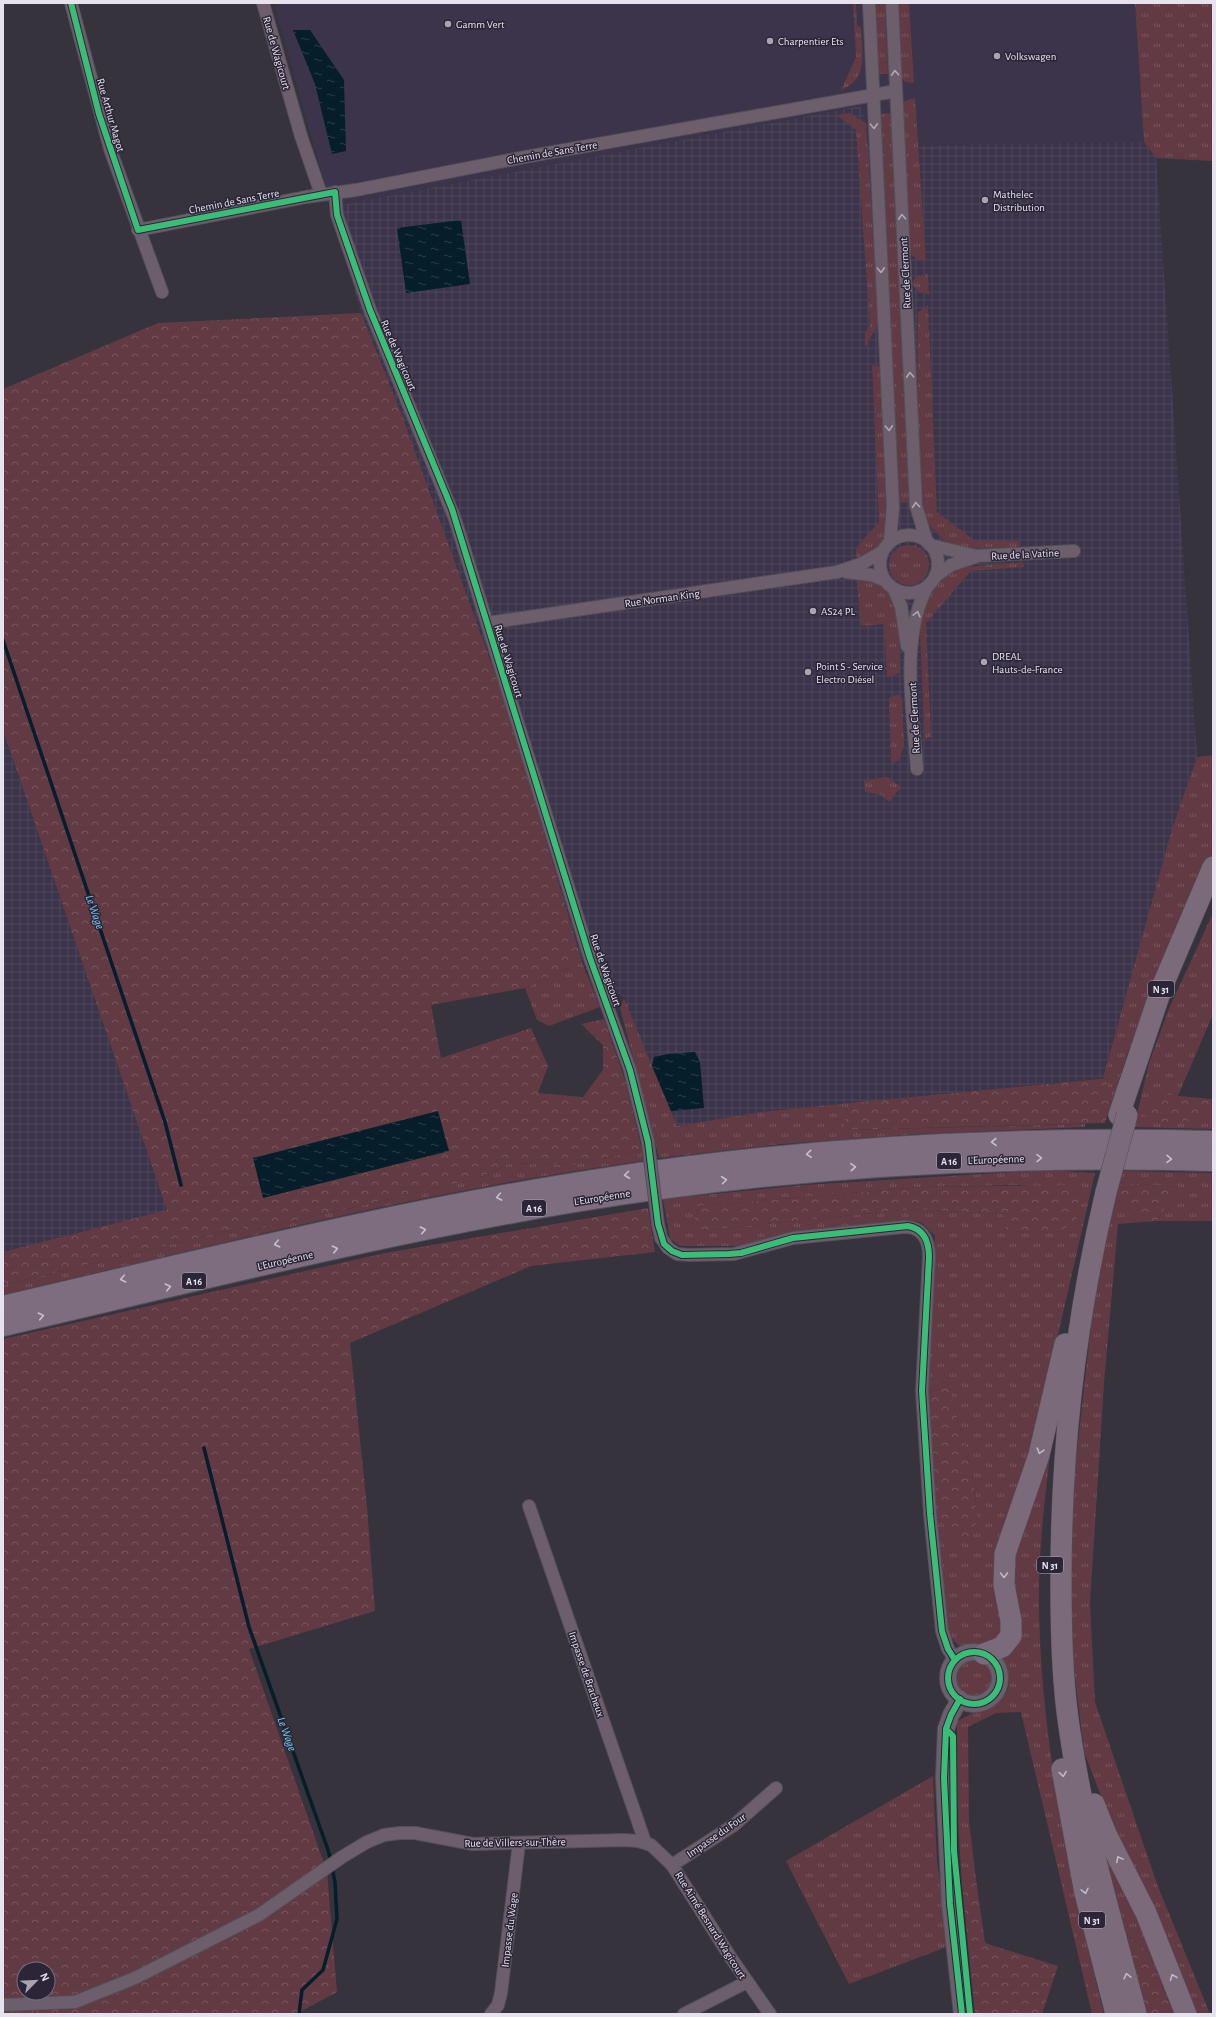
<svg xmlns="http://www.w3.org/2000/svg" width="1216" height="2017" viewBox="0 0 1216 2017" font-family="'Alegreya Sans',sans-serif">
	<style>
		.built { fill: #3b344a }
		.industrial { fill: url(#industrial-grid) }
		.grass { fill: url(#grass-tufts); fill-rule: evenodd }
		.forest { fill: url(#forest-crowns); fill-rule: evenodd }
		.water { fill: url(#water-ripples) }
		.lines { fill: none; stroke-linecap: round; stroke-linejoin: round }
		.stream { stroke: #061e29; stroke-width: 3.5 }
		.minor-casing { stroke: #535059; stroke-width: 14 }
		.tertiary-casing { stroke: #535059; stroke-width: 18 }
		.trunk-casing { stroke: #535059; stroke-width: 22 }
		.motorway-casing { stroke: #535059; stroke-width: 24 }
		.minor { stroke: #6c5f6b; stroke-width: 12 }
		.tertiary { stroke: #6c5f6b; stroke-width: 16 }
		.trunk { stroke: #7a6a7a; stroke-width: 21 }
		.motorway { stroke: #7e6d7e; stroke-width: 22 }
		.minor-bridge-casing { stroke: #535059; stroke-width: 14; stroke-linecap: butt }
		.trunk-bridge-casing { stroke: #535059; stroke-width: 22; stroke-linecap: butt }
		.minor-bridge { stroke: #6c5f6b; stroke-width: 12 }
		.trunk-bridge { stroke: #7a6a7a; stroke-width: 21 }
		.cycleway-casing { stroke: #2b2537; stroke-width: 8 }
		.cycleway { stroke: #3abd76; stroke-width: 6 }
		.oneway { stroke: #afa8b4 }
		.oneway2 { stroke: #c7c0cd }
		.oneway3 { stroke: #c0b9c6 }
		.poi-dot { fill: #a8a5b1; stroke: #2b2537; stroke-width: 1.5 }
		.labels { text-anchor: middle; stroke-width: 3; stroke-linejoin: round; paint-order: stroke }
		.shield { fill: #2b2537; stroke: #aeaab8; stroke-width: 1 }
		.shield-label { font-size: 10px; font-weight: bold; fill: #e6e3ef }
		.poi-label { font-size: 11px; fill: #e6e3ef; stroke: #2b2537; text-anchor: start }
		.street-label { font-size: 11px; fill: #e6e3ef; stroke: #2b2537 }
		.water-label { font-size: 12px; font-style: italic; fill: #74cef7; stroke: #2b2537 }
	</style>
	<defs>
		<pattern id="industrial-grid" width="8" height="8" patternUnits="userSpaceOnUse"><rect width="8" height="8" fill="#3b344a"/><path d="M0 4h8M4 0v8" fill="none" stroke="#4e485c"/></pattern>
		<pattern id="grass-tufts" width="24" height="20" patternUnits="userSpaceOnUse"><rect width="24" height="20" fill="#623a43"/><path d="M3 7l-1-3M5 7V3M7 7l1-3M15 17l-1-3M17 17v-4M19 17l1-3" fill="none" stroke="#78565e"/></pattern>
		<pattern id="forest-crowns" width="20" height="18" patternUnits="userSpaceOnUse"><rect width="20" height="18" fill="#623a43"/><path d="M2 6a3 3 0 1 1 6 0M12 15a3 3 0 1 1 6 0" fill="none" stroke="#78565e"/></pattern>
		<pattern id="water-ripples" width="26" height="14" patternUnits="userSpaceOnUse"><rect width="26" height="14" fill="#061e29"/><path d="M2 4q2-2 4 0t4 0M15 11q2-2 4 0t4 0" fill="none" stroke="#2a3f48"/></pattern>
	</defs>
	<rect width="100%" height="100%" fill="#36333d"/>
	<!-- built -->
	<path class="built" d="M 274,3 L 1135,3 L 1144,142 L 867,146 L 866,123 L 860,106 L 331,207 Z"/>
	<!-- industrial -->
	<g class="industrial">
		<path d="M 860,106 L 866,123 L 867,146 L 1144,142 L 1156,158 L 1197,757 L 1172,829 L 1103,1078 L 761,1112 L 677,1126 L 624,998 L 582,962 L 506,704 L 401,413 L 361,313 L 331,207 Z"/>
		<path d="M 3,730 L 167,1210 L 3,1255 Z"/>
	</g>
	<!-- grass -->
	<g class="grass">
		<path d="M 853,3 L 856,3 L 857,25 L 861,28 C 862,53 869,79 841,90 L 856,57 Z"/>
		<path d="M 873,3 L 885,3 L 888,74 L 876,74 Z"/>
		<path d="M 898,3 L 909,3 L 914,83 L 905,82 L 902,78 Z"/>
		<path d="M 1135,3 L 1213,3 L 1213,161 L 1156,158 L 1144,142 Z"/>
		<path d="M 915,98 L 926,261 L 919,260 L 910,254 L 902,105 L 905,101 Z"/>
		<path d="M 849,113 L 866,123 L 879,323 L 865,347 L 865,332 L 870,326 L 856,130 L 837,115 Z"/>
		<path d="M 891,113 L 912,502 L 898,503 L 878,114 Z"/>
		<path d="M 928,274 L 929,294 L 920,293 L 913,285 L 913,281 L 917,276 Z"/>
		<path d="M 928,305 L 937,512 L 974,540 L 1020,541 L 1019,547 L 961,548 L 946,542 L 926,522 L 922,510 L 917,439 L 918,312 Z"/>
		<path d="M 872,365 L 880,367 L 887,509 C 886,538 887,548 857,561 L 856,548 L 879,522 Z"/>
		<circle cx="909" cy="565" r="20"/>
		<path d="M 1023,562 L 1024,567 L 971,571 L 926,623 L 931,737 L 925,739 L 920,634 L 922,610 L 932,589 L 955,568 Z"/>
		<path d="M 856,574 C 865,578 876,580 883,587 C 903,605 899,648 900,673 L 887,677 L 884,624 L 861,626 Z"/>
		<path d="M 898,694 L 902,698 L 904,746 L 899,760 L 891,764 L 889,698 Z"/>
		<path d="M 1213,755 L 1213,856 L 1128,1052 L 1116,1090 L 1106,1090 L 1109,1078 L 1103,1078 L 1172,829 L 1197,757 Z"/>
		<path d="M 888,777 L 901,787 L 889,802 L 882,795 L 865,792 L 864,780 Z"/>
		<path d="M 1213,913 L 1213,1014 L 1178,1096 L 1158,1094 L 1208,1115 L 1213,1096 L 1213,1129 L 1134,1127 L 1149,1063 L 1168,1011 Z"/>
		<path d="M 582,962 L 600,1007 L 549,1026 L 537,1020 L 525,988 Z"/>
		<path d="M 624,998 L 677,1126 L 761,1112 L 849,1103 L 844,1130 L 1085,1124 L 1085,1127 L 918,1134 L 782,1144 L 659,1158 L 620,1008 Z"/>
		<path d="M 642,1150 L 643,1161 C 428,1190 214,1245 3,1295 L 3,1285 L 243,1227 L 250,1231 L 477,1179 L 510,1163 L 572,1165 Z"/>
		<path d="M 1048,1170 L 1095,1173 L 1058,1335 L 1043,1413 L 1029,1470 L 1002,1636 L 986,1646 L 959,1646 L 950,1636 L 947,1626 L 940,1545 L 935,1507 L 977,1522 L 974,1482 L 948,1383 L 938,1381 L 929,1395 L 926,1364 L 935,1236 L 921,1222 L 912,1221 L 779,1235 L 740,1246 L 681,1246 L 670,1239 L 663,1199 L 804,1185 ZM 1022,1185 L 1003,1214 L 912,1209 L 697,1231 L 692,1225 L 699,1206 L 921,1187 Z"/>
		<path d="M 1119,1171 L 1213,1173 L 1213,1221 L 1157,1221 L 1176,1187 L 1114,1182 Z"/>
		<path d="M 1111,1194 L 1143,1222 L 1118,1224 L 1104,1383 L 1090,1603 L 1095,1702 L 1157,1884 L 1210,2014 L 1190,2014 L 1118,1840 L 1084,1752 L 1074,1668 L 1070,1600 L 1073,1487 L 1096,1280 Z"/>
		<path d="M 1053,1430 C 1046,1489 1038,1547 1039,1607 C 1041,1745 1071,1880 1104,2014 L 1092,2014 L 1021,1712 L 996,1713 L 968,1727 L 969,1821 L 976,1879 L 962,1885 L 957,1804 L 957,1722 C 984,1703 1030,1702 998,1657 L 1009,1560 Z"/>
		<circle cx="975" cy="1678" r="19"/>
		<path d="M 933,1776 L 937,1861 L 949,1946 L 849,1984 L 786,1861 Z"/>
		<path d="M 1098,1842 L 1105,1844 L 1178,2014 L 1171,2014 L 1170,2005 L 1147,1951 L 1125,1934 Z"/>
	</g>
	<!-- forest -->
	<g class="forest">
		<path d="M 361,313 L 401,413 L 506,704 L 582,962 L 525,988 L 431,1005 L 441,1058 L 531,1028 L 548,1066 L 538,1093 L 583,1097 L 603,1070 L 603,1045 L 581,1024 L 604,1019 L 626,1083 L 642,1150 L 572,1165 L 510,1163 L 477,1179 L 250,1231 L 243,1227 L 3,1285 L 3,1252 L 167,1210 L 3,730 L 3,389 L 158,323 Z"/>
		<path d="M 1109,1078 L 1106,1089 L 1116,1090 L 1105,1123 L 843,1130 L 849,1103 Z"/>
		<path d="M 1158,1094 L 1212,1099 L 1208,1115 L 1195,1121 L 1152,1122 L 1143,1114 Z"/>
		<path d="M 1114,1182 L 1177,1187 L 1157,1221 L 1143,1222 L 1111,1194 Z"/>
		<path d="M 1079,1185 L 1077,1218 L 1061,1232 L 1006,1230 L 1003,1214 L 912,1209 L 697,1231 L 692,1225 L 699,1206 L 921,1187 Z"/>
		<path d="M 648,1208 L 655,1252 L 531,1266 L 350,1343 L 367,1507 L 375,1611 L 249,1649 L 327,1872 L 337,1992 L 296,2014 L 3,2014 L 3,1339 L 385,1253 ZM 24,1969 L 48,1969 L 48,1993 L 24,1993 Z"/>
		<path d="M 938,1381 L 948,1383 L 974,1482 L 977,1522 L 968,1540 L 950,1538 L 935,1507 L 929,1395 Z"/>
		<path d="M 976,1879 L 985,1943 L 1058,1966 L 1042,2014 L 975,2014 L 962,1885 Z"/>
		<path d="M 1125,1934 L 1147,1951 L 1170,2005 L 1171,2014 L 1146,2014 Z"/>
	</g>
	<!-- water -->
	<g class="water">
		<path d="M 293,30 L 310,30 L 344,80 L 346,151 L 332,154 L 315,84 Z"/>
		<path d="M 461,220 L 470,284 L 406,293 L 397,228 Z"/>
		<path d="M 695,1052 L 700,1062 L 704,1108 L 671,1111 L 652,1066 L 654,1057 L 668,1054 Z"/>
		<path d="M 438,1111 L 449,1151 L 263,1198 L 253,1158 Z"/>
	</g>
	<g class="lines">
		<!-- stream -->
		<g class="stream">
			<path d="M 3,640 L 165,1122 L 181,1185"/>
			<path d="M 204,1448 L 249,1627 L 328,1850 L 331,1861"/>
			<path d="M 299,2014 L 302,1990 L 323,1970 L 337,1919 L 335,1882 L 332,1867"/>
		</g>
		<defs>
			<g id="minor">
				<path d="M 71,3 L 110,149 L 162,292"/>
				<path d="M 263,3 L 301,136 L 321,194"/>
				<path d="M 869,3 L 893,507 L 890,542"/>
				<path d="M 892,3 L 916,506 L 927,542"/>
				<path d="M 335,192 L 337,215 L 370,310 L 455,519 L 590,958 L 630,1070 L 648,1142"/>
				<path d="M 138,230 L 306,197 L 356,190 L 525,157 L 896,91"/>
				<circle cx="909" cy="564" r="29"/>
				<path d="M 930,545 L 976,556 L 1074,551"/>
				<path d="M 846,572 L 871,575 L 884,580"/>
				<path d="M 936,576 L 951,565 L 975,557"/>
				<path d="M 894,589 L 901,606 L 907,646"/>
				<path d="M 487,623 L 837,572 L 861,564 L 882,552"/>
				<path d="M 917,769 C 913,712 900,639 927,587"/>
				<path d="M 658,1224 L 661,1238 L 668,1248 L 677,1254 L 689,1255 L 734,1254 L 793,1238 L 903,1227 C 922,1226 929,1239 929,1257 L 922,1391 L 930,1514 L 942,1631 L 948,1649 L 955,1660"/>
				<path d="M 529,1506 L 645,1842"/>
				<path d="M 672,1865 L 734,1825 L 776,1788"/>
				<path d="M 3,2005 L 75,2002 L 135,1978 L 259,1915 L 342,1857 L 367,1842 L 384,1835 L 400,1833 L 415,1833 L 473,1844 L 624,1840 L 638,1841 L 651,1845 L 672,1865 L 731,1958 L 770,2014"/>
				<path d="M 491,2014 L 498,2005 L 501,1993 L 519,1843"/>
				<path d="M 684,2014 L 747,1982"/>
			</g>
			<g id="tertiary">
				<circle cx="974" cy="1678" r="26"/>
				<path d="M 960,1699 L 951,1715 L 946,1729 L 944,1778 L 950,1904 L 962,2014"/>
			</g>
			<g id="trunk">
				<path d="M 1119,1115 L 1162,987 L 1213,867"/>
				<path d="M 1106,1192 C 1076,1318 1061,1448 1061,1578 C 1061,1630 1062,1682 1070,1733 C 1084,1828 1112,1921 1136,2014"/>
				<path d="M 984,1654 L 1002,1647 L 1011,1636 L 1011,1621 L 1004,1585 L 1005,1554 L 1039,1455 L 1065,1344"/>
				<path d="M 1062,1769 L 1085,1893 L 1116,2014"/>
				<path d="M 1094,1804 L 1106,1834 L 1146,1913 L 1186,2014"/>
			</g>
			<g id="motorway">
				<path d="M 3,1307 C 201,1261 398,1211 599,1180 C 802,1148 1007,1137 1213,1142"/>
				<path d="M 3,1325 C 193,1281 382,1233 575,1201 C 786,1166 999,1154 1213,1160"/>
			</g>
		</defs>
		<!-- minor casing -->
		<use href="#minor" class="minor-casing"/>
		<!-- tertiary casing -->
		<use href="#tertiary" class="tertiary-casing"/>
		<!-- trunk casing -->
		<use href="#trunk" class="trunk-casing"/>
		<!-- motorway casing -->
		<use href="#motorway" class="motorway-casing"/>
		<!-- minor -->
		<use href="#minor" class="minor"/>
		<!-- tertiary -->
		<use href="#tertiary" class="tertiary"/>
		<!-- trunk -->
		<use href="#trunk" class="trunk"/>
		<!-- motorway -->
		<use href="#motorway" class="motorway"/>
		<defs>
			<path id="minor-bridge" d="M 648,1142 L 658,1224"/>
			<path id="trunk-bridge" d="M 1106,1192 L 1127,1115"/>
		</defs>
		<!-- minor-bridge casing -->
		<use href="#minor-bridge" class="minor-bridge-casing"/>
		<!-- trunk-bridge casing -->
		<use href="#trunk-bridge" class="trunk-bridge-casing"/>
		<!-- minor-bridge -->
		<use href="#minor-bridge" class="minor-bridge"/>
		<!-- trunk-bridge -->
		<use href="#trunk-bridge" class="trunk-bridge"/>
		<defs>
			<g id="cycleway">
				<path d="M 71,3 L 99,114 L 138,230 L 335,192 L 337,215 L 370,310 L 452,509 L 590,958 L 630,1070 L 648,1142 L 658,1224 L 664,1244 L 672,1251 L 682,1255 L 729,1254 L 741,1253 L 793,1238 L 908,1226 C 924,1229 929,1241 929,1257 L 922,1391 L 930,1514 L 942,1631 L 948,1649 L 955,1660"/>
				<circle cx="974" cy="1678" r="26"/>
				<path d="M 960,1699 L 951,1715 L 946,1729 L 944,1778 L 950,1904 L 962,2014"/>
				<path d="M 946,1729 L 953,1736 L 954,1851 L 970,2014"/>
			</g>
		</defs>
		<!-- cycleway casing -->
		<use href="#cycleway" class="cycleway-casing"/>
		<!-- cycleway -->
		<use href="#cycleway" class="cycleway"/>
	</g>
	<!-- one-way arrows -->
	<defs><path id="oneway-chevron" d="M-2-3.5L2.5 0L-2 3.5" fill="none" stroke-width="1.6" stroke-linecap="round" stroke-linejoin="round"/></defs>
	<g class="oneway">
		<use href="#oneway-chevron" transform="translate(895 73) rotate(-93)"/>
		<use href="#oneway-chevron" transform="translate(874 126) rotate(87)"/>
		<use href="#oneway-chevron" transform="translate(902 217) rotate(-93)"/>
		<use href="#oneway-chevron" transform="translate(881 270) rotate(87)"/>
		<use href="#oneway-chevron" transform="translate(910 375) rotate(-93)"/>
		<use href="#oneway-chevron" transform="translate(889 428) rotate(87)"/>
		<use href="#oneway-chevron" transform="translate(916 505) rotate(-95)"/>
		<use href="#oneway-chevron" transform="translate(917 614) rotate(-76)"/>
	</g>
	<g class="oneway2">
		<use href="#oneway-chevron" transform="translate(994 1142) rotate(178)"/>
		<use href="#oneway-chevron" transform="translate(809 1154) rotate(175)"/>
		<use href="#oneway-chevron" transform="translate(1039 1158) rotate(-1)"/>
		<use href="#oneway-chevron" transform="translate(1169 1159) rotate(1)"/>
		<use href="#oneway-chevron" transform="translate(853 1167) rotate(-4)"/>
		<use href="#oneway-chevron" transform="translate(627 1175) rotate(173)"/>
		<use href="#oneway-chevron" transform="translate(724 1180) rotate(-7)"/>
		<use href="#oneway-chevron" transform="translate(499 1197) rotate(169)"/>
		<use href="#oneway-chevron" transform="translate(423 1230) rotate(-12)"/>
		<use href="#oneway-chevron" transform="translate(277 1244) rotate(167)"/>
		<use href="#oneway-chevron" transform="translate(335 1249) rotate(-13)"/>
		<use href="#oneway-chevron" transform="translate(123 1279) rotate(167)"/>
		<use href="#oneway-chevron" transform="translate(168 1287) rotate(-13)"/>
		<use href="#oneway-chevron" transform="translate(41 1316) rotate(-13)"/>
	</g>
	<g class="oneway3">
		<use href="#oneway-chevron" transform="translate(1040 1451) rotate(106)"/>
		<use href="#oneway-chevron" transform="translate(1004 1575) rotate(89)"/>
		<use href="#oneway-chevron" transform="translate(1063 1774) rotate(81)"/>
		<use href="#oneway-chevron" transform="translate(1119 1859) rotate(-118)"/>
		<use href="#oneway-chevron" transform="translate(1085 1891) rotate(77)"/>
		<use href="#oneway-chevron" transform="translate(1127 1976) rotate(-104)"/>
		<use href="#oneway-chevron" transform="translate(1173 1977) rotate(-112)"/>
	</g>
	<!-- markers -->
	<g class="poi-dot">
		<circle cx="448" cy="24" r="4"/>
		<circle cx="770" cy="41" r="4"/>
		<circle cx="997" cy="56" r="4"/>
		<circle cx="985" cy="200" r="4"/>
		<circle cx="813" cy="611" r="4"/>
		<circle cx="984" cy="662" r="4"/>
		<circle cx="808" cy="672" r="4"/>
	</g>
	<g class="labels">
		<!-- shield labels -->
		<g class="shield">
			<rect x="1148" y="981" width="26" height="16" rx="3"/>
			<rect x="937" y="1153" width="24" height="16" rx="3"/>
			<rect x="522" y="1200" width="24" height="16" rx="3"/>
			<rect x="182" y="1273" width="24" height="16" rx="3"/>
			<rect x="1037" y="1557" width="26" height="16" rx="3"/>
			<rect x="1079" y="1912" width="26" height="16" rx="3"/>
		</g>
		<g class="shield-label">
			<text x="1161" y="993">N 31</text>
			<text x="949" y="1165">A 16</text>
			<text x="534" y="1212">A 16</text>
			<text x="194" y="1285">A 16</text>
			<text x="1050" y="1569">N 31</text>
			<text x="1092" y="1924">N 31</text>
		</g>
		<!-- poi labels -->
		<g class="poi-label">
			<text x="456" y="28">Gamm Vert</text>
			<text x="778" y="45">Charpentier Ets</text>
			<text x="1005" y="60">Volkswagen</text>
			<text x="993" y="198">Mathelec<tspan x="993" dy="13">Distribution</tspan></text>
			<text x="821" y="615">AS24 PL</text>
			<text x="992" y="660">DREAL<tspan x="992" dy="13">Hauts-de-France</tspan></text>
			<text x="816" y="670">Point S - Service<tspan x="816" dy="13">Electro Diésel</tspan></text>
		</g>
		<!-- street labels -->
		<g class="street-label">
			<text transform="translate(277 53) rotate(74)" y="4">Rue de Wagicourt</text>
			<text transform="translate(111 115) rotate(74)" y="4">Rue Arthur Magot</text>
			<text transform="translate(552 152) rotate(-10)" y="4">Chemin de Sans Terre</text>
			<text transform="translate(234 201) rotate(-11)" y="4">Chemin de Sans Terre</text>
			<text transform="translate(905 273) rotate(-93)" y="4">Rue de Clermont</text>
			<text transform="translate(399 355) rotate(67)" y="4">Rue de Wagicourt</text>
			<text transform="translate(1025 554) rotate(-3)" y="4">Rue de la Vatine</text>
			<text transform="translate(662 598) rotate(-8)" y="4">Rue Norman King</text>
			<text transform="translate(509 661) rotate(73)" y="4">Rue de Wagicourt</text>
			<text transform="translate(914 718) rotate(-93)" y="4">Rue de Clermont</text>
			<text transform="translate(606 970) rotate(71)" y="4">Rue de Wagicourt</text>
			<text transform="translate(996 1159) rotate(-2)" y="4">L'Européenne</text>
			<text transform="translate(602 1197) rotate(-9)" y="4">L'Européenne</text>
			<text transform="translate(285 1260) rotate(-13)" y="4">L'Européenne</text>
			<text transform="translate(587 1674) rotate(71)" y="4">Impasse de Bracheux</text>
			<text transform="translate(716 1835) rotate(-35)" y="4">Impasse du Four</text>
			<text transform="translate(515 1842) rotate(-1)" y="4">Rue de Villers-sur-Thère</text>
			<text transform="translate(711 1925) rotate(58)" y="4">Rue Aimé Besnard Wagicourt</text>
			<text transform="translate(509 1930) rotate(-83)" y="4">Impasse du Wage</text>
		</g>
		<!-- water labels -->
		<g class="water-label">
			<text transform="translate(95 912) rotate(71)" y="4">Le Wage</text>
			<text transform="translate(287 1734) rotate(70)" y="4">Le Wage</text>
		</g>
	</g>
	<!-- border -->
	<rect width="1216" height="2017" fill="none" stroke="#e6e3ef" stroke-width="8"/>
	<!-- north arrow -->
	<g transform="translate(36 1981) rotate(66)"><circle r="19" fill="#2b2537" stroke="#767181"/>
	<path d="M0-3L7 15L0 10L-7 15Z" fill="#a8a5b1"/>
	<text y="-6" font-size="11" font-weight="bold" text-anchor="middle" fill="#e6e3ef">N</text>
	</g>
</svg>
